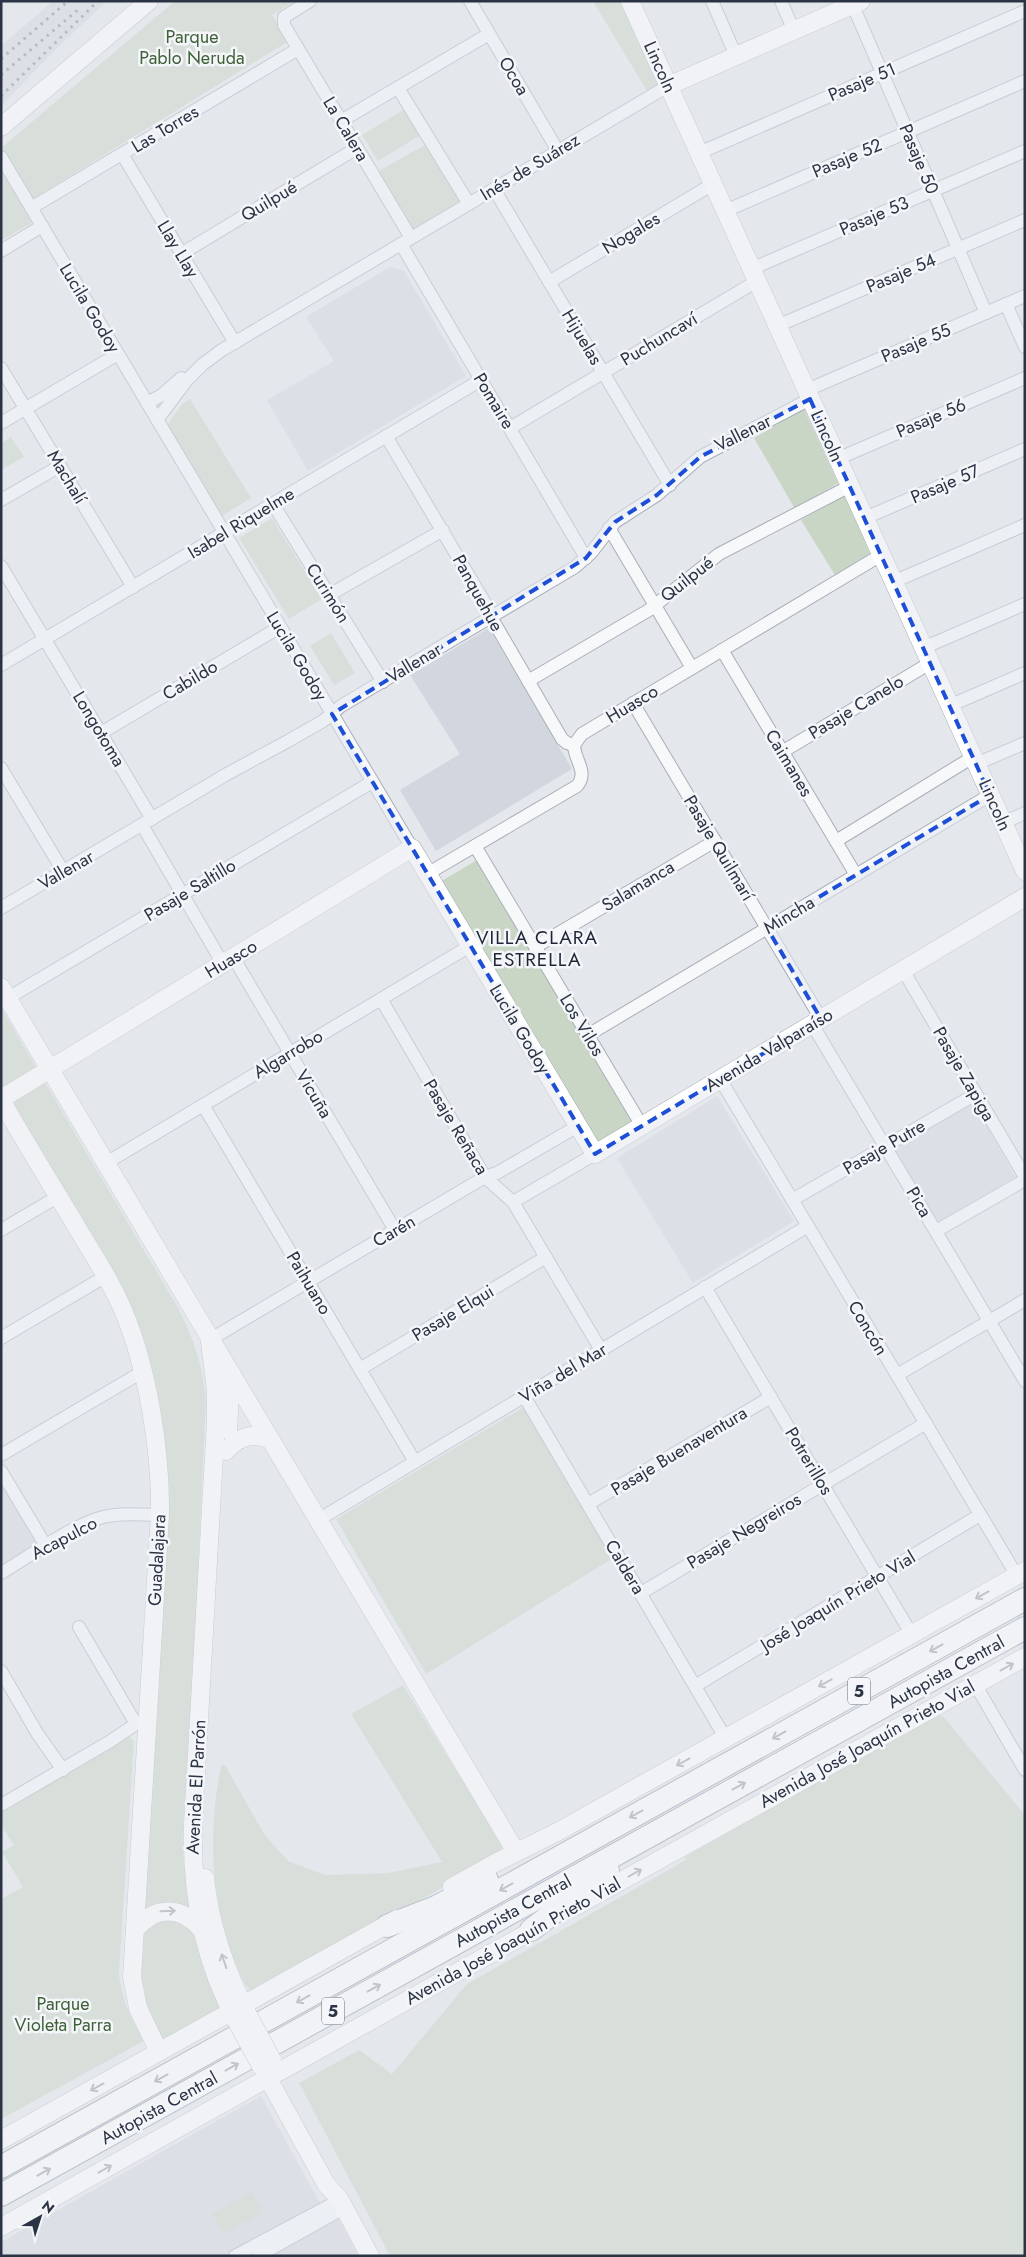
<svg xmlns="http://www.w3.org/2000/svg" width="1026" height="2257" viewBox="0 0 1026 2257" font-family="Jost,sans-serif">
	<style>
		.built { fill: #d2d6de }
		.green { fill: #c9d6c5 }
		.lines { fill: none; stroke-linecap: round; stroke-linejoin: round }
		.street-casing { stroke: #a9aeb7; stroke-width: 14 }
		.secondary-casing { stroke: #a9aeb7; stroke-width: 19 }
		.highway-casing { stroke: #8b94a3; stroke-width: 24 }
		.street { stroke: #f7f8fa; stroke-width: 12 }
		.secondary { stroke: #fff; stroke-width: 18 }
		.highway { stroke: #fff; stroke-width: 22 }
		.rail { stroke: #7d8696; stroke-width: 3; stroke-dasharray: 2.5 5; stroke-linecap: butt }
		.secondary-bridge-casing { stroke: #a9aeb7; stroke-width: 19; stroke-linecap: butt }
		.secondary-bridge { stroke: #fff; stroke-width: 18 }
		.oneway { stroke: #959aa2 }
		.marked { fill: none; stroke: #1d4ed8; stroke-width: 4; stroke-dasharray: 10 6; stroke-linejoin: round }
		.labels { text-anchor: middle; stroke-width: 5; stroke-linejoin: round; paint-order: stroke }
		.shield { fill: #f4f6f9; stroke: #676e7b; stroke-width: 1 }
		.shield-label { font-size: 16px; font-weight: bold; fill: #2b3445 }
		.park-label { font-size: 18px; fill: #3f6138; stroke: #f4f6f9 }
		.street-label { font-size: 18px; fill: #2b3445; stroke: #f4f6f9 }
		.neighbourhood-label { font-size: 19px; letter-spacing: 1px; fill: #1d2536; stroke: #f4f6f9 }
	</style>
	<rect width="100%" height="100%" fill="#e4e7ec"/>
	<!-- built -->
	<g class="built">
		<path d="M 53,1 L 107,1 L 57,48 L 1,106 L 1,46 Z"/>
		<path d="M 390,267 L 404,271 L 466,376 L 308,471 L 267,400 L 334,361 L 306,317 Z"/>
		<path d="M 489,628 L 572,769 L 436,851 L 400,790 L 460,754 L 410,675 Z"/>
		<path d="M 717,1096 L 794,1221 L 693,1283 L 617,1158 Z"/>
		<path d="M 974,1102 L 1015,1177 L 937,1224 L 893,1149 Z"/>
		<path d="M 1,1479 L 39,1543 L 1,1566 Z"/>
		<path d="M 261,2096 L 320,2203 L 339,2219 L 358,2256 L 1,2256 L 1,2242 Z"/>
	</g>
	<!-- green -->
	<g class="green">
		<path d="M 175,1 L 295,1 L 272,15 L 289,41 L 31,200 L 33,222 L 1,241 L 1,148 Z"/>
		<path d="M 593,1 L 622,1 L 661,84 L 647,91 Z"/>
		<path d="M 405,109 L 421,135 L 378,161 L 362,135 Z"/>
		<path d="M 428,143 L 462,204 L 413,231 L 379,171 Z"/>
		<path d="M 190,399 L 251,498 L 222,516 L 166,427 L 182,404 Z"/>
		<path d="M 804,409 L 838,483 L 795,509 L 754,438 Z"/>
		<path d="M 11,437 L 24,457 L 1,470 L 1,443 Z"/>
		<path d="M 845,495 L 871,556 L 835,575 L 801,520 Z"/>
		<path d="M 272,518 L 322,599 L 289,619 L 239,538 Z"/>
		<path d="M 331,633 L 355,673 L 334,685 L 310,646 Z"/>
		<path d="M 477,860 L 632,1123 L 594,1144 L 440,882 Z"/>
		<path d="M 1,1008 L 177,1306 C 194,1339 202,1363 206,1400 L 194,1657 L 182,1845 L 187,1885 L 220,2003 L 217,2013 L 166,2041 L 159,2037 L 139,1995 L 168,1481 L 112,1274 L 1,1088 Z"/>
		<path d="M 524,1407 L 613,1558 L 426,1674 L 336,1519 Z"/>
		<path d="M 403,1685 L 502,1845 L 500,1855 L 254,1994 C 243,1985 239,1972 234,1959 C 210,1897 208,1831 221,1766 L 225,1765 L 264,1834 L 288,1861 L 325,1875 L 388,1873 L 442,1862 L 351,1714 Z"/>
		<path d="M 938,1713 L 941,1717 L 943,1716 L 1025,1815 L 1025,2256 L 390,2256 L 299,2083 L 359,2050 L 392,2074 L 467,1984 L 686,1860 L 685,1857 Z"/>
		<path d="M 128,1736 L 134,1741 L 119,1973 C 121,1999 131,2019 144,2041 L 1,2119 L 1,1899 L 23,1887 L 2,1852 L 14,1845 L 1,1825 L 1,1810 L 10,1808 Z"/>
		<path d="M 252,2192 L 263,2213 L 223,2234 L 212,2213 Z"/>
	</g>
	<g class="lines">
		<defs>
			<g id="street">
				<path d="M 310,1 L 284,17 L 284,25 L 411,238"/>
				<path d="M 470,1 L 558,151"/>
				<path d="M 712,1 L 736,56"/>
				<path d="M 781,1 L 794,31"/>
				<path d="M 851,1 L 986,313"/>
				<path d="M 398,88 L 469,204"/>
				<path d="M 341,121 L 489,34"/>
				<path d="M 699,153 L 1025,11"/>
				<path d="M 122,154 L 235,343"/>
				<path d="M 1,157 L 412,848"/>
				<path d="M 494,189 L 670,485"/>
				<path d="M 31,208 L 298,49"/>
				<path d="M 725,211 L 1025,81"/>
				<path d="M 401,244 L 586,558"/>
				<path d="M 1,251 L 42,226"/>
				<path d="M 181,254 L 357,148"/>
				<path d="M 751,269 L 1025,151"/>
				<path d="M 549,282 L 713,184"/>
				<path d="M 1006,304 L 1025,347"/>
				<path d="M 777,326 L 1025,220"/>
				<path d="M 1,368 L 133,587"/>
				<path d="M 807,390 L 1025,296"/>
				<path d="M 147,403 L 162,395 L 181,378"/>
				<path d="M 157,420 L 187,380 L 203,364 L 222,350 L 668,86"/>
				<path d="M 1,423 L 118,354"/>
				<path d="M 510,428 L 757,281"/>
				<path d="M 386,436 L 488,608 L 491,617 L 562,739 L 567,743 L 574,745"/>
				<path d="M 837,459 L 1025,378"/>
				<path d="M 1,500 L 60,466"/>
				<path d="M 273,504 L 383,682"/>
				<path d="M 865,518 L 1025,449"/>
				<path d="M 609,528 L 692,668"/>
				<path d="M 1,566 L 152,819"/>
				<path d="M 893,582 L 1025,525"/>
				<path d="M 329,595 L 443,530"/>
				<path d="M 923,648 L 1025,604"/>
				<path d="M 722,650 L 856,875"/>
				<path d="M 1,665 L 481,380"/>
				<path d="M 528,681 L 649,610 L 719,554 L 850,486"/>
				<path d="M 633,703 L 821,1019"/>
				<path d="M 949,706 L 1025,673"/>
				<path d="M 101,733 L 280,627"/>
				<path d="M 782,752 L 930,663"/>
				<path d="M 976,764 L 1025,743"/>
				<path d="M 1,768 L 63,871"/>
				<path d="M 1003,823 L 1025,813"/>
				<path d="M 142,825 L 223,964"/>
				<path d="M 836,841 L 973,757"/>
				<path d="M 475,846 L 642,1126"/>
				<path d="M 427,874 L 577,786 C 589,772 574,760 574,745 L 582,734 L 881,555"/>
				<path d="M 1,908 L 227,774 L 288,741 L 323,721 L 341,706 L 575,567 L 591,553 L 615,522 L 657,495 L 700,457 L 810,399"/>
				<path d="M 535,947 L 715,841"/>
				<path d="M 233,957 L 395,1230"/>
				<path d="M 903,970 L 1025,1177"/>
				<path d="M 8,998 L 372,782"/>
				<path d="M 381,999 L 485,1177 L 513,1202 L 601,1350"/>
				<path d="M 812,1024 L 1025,1381"/>
				<path d="M 588,1035 L 990,795"/>
				<path d="M 720,1079 L 1017,1576"/>
				<path d="M 203,1105 L 415,1462"/>
				<path d="M 106,1163 L 470,946"/>
				<path d="M 792,1200 L 976,1094"/>
				<path d="M 513,1202 L 595,1154"/>
				<path d="M 1,1230 L 59,1196"/>
				<path d="M 936,1231 L 1025,1180"/>
				<path d="M 705,1287 L 912,1635"/>
				<path d="M 1,1338 L 106,1276"/>
				<path d="M 211,1339 L 485,1177 L 497,1173 L 578,1126"/>
				<path d="M 360,1369 L 546,1257"/>
				<path d="M 897,1375 L 1025,1300"/>
				<path d="M 524,1396 L 726,1739"/>
				<path d="M 1,1455 L 142,1372"/>
				<path d="M 1,1471 L 46,1546"/>
				<path d="M 588,1504 L 771,1397"/>
				<path d="M 318,1520 L 808,1226"/>
				<path d="M 1,1573 C 31,1556 70,1526 103,1517 C 122,1512 141,1515 160,1515"/>
				<path d="M 641,1593 L 926,1423"/>
				<path d="M 79,1627 L 136,1724"/>
				<path d="M 1,1671 L 37,1733 L 63,1770"/>
				<path d="M 975,1684 L 1025,1770"/>
				<path d="M 695,1686 L 980,1515"/>
				<path d="M 1,1805 L 109,1742 L 136,1724 L 148,1719"/>
				<path d="M 235,2256 L 340,2200"/>
				<path d="M 258,2256 L 344,2208"/>
			</g>
			<g id="secondary">
				<path d="M 630,1 L 1025,871"/>
				<path d="M 668,86 L 861,1"/>
				<path d="M 1,127 L 149,1"/>
				<path d="M 1,987 L 516,1852"/>
				<path d="M 1,1099 L 412,848 L 595,1154 L 1025,897"/>
				<path d="M 1,1100 C 26,1144 53,1187 79,1231 C 95,1257 111,1282 123,1310 C 148,1369 161,1452 160,1515 L 132,1977 L 138,2008 L 159,2052"/>
				<path d="M 210,1342 L 216,1391 L 216,1421 L 193,1824 C 191,1894 203,1960 237,2022"/>
				<path d="M 228,1430 L 231,1373"/>
				<path d="M 226,1451 C 238,1436 254,1432 271,1440"/>
				<path d="M 205,1878 C 210,1926 226,1972 248,2015"/>
				<path d="M 452,1887 L 497,1862 L 559,1831 L 1025,1571"/>
				<path d="M 576,1906 L 1025,1657"/>
				<path d="M 135,1930 C 154,1906 181,1905 201,1929"/>
				<path d="M 263,2069 L 326,2184 L 340,2200 L 370,2256"/>
				<path d="M 1,2140 L 397,1919"/>
				<path d="M 1,2227 L 542,1925"/>
			</g>
			<g id="highway">
				<path d="M 387,1926 L 436,1907 L 487,1880"/>
				<path d="M 531,1930 L 608,1871"/>
				<path d="M 1,2167 L 1025,1599"/>
				<path d="M 1,2195 L 1025,1628"/>
			</g>
		</defs>
		<!-- street casing -->
		<use href="#street" class="street-casing"/>
		<!-- secondary casing -->
		<use href="#secondary" class="secondary-casing"/>
		<!-- highway casing -->
		<use href="#highway" class="highway-casing"/>
		<!-- street -->
		<use href="#street" class="street"/>
		<!-- secondary -->
		<use href="#secondary" class="secondary"/>
		<!-- highway -->
		<use href="#highway" class="highway"/>
		<!-- rail -->
		<g class="rail">
			<path d="M 1,59 L 68,1"/>
			<path d="M 1,75 L 80,8"/>
			<path d="M 1,96 L 98,1"/>
		</g>
		<defs>
			<g id="secondary-bridge">
				<path d="M 248,2015 L 272,2060"/>
				<path d="M 237,2022 L 261,2066"/>
			</g>
		</defs>
		<!-- secondary-bridge casing -->
		<use href="#secondary-bridge" class="secondary-bridge-casing"/>
		<!-- secondary-bridge -->
		<use href="#secondary-bridge" class="secondary-bridge"/>
	</g>
	<!-- one-way arrows -->
	<defs><path id="oneway-shaft" d="M-6 0H5M1.5-3L5.5 0L1.5 3" fill="none" stroke-width="1.6" stroke-linecap="round" stroke-linejoin="round" transform="scale(1.25)"/></defs>
	<g class="oneway">
		<use href="#oneway-shaft" transform="translate(982 1595) rotate(151)"/>
		<use href="#oneway-shaft" transform="translate(936 1648) rotate(151)"/>
		<use href="#oneway-shaft" transform="translate(1007 1667) rotate(-29)"/>
		<use href="#oneway-shaft" transform="translate(825 1683) rotate(151)"/>
		<use href="#oneway-shaft" transform="translate(779 1735) rotate(151)"/>
		<use href="#oneway-shaft" transform="translate(683 1762) rotate(151)"/>
		<use href="#oneway-shaft" transform="translate(739 1786) rotate(-29)"/>
		<use href="#oneway-shaft" transform="translate(636 1814) rotate(151)"/>
		<use href="#oneway-shaft" transform="translate(635 1873) rotate(-29)"/>
		<use href="#oneway-shaft" transform="translate(506 1887) rotate(151)"/>
		<use href="#oneway-shaft" transform="translate(168 1911) rotate(-2)"/>
		<use href="#oneway-shaft" transform="translate(224 1961) rotate(-109)"/>
		<use href="#oneway-shaft" transform="translate(374 1988) rotate(-29)"/>
		<use href="#oneway-shaft" transform="translate(303 1999) rotate(151)"/>
		<use href="#oneway-shaft" transform="translate(232 2067) rotate(-29)"/>
		<use href="#oneway-shaft" transform="translate(161 2078) rotate(151)"/>
		<use href="#oneway-shaft" transform="translate(97 2087) rotate(151)"/>
		<use href="#oneway-shaft" transform="translate(105 2169) rotate(-29)"/>
		<use href="#oneway-shaft" transform="translate(44 2172) rotate(-29)"/>
	</g>
	<!-- marked area -->
	<path d="M0 0H1026V2257H0ZM 810,399 L 990,795 L 767,928 L 821,1019 L 595,1154 L 332,714 L 586,558 L 615,522 L 657,495 L 700,457 Z" fill="#e4e7ec" fill-opacity=".55" fill-rule="evenodd"/>
	<path class="marked" d="M 810,399 L 990,795 L 767,928 L 821,1019 L 595,1154 L 332,714 L 586,558 L 615,522 L 657,495 L 700,457 Z"/>
	<g class="labels">
		<!-- shield labels -->
		<g class="shield">
			<rect x="848" y="1677.5" width="22" height="27" rx="4"/>
			<rect x="322" y="1997.5" width="22" height="27" rx="4"/>
		</g>
		<g class="shield-label">
			<text x="859" y="1697">5</text>
			<text x="333" y="2017">5</text>
		</g>
		<!-- park labels -->
		<g class="park-label">
			<text x="192" y="43">Parque<tspan x="192" dy="21">Pablo Neruda</tspan></text>
			<text x="63" y="2010">Parque<tspan x="63" dy="21">Violeta Parra</tspan></text>
		</g>
		<!-- street labels -->
		<g class="street-label">
			<text transform="translate(660 67) rotate(66)" y="6">Lincoln</text>
			<text transform="translate(514 76) rotate(59)" y="6">Ocoa</text>
			<text transform="translate(862 82) rotate(-23)" y="6">Pasaje 51</text>
			<text transform="translate(165 129) rotate(-31)" y="6">Las Torres</text>
			<text transform="translate(346 129) rotate(59)" y="6">La Calera</text>
			<text transform="translate(847 158) rotate(-23)" y="6">Pasaje 52</text>
			<text transform="translate(919 159) rotate(67)" y="6">Pasaje 50</text>
			<text transform="translate(530 167) rotate(-31)" y="6">Inés de Suárez</text>
			<text transform="translate(269 201) rotate(-31)" y="6">Quilpué</text>
			<text transform="translate(874 216) rotate(-23)" y="6">Pasaje 53</text>
			<text transform="translate(631 233) rotate(-31)" y="6">Nogales</text>
			<text transform="translate(178 249) rotate(59)" y="6">Llay Llay</text>
			<text transform="translate(901 273) rotate(-23)" y="6">Pasaje 54</text>
			<text transform="translate(90 308) rotate(59)" y="6">Lucila Godoy</text>
			<text transform="translate(582 337) rotate(59)" y="6">Hijuelas</text>
			<text transform="translate(659 339) rotate(-31)" y="6">Puchuncaví</text>
			<text transform="translate(916 343) rotate(-23)" y="6">Pasaje 55</text>
			<text transform="translate(494 401) rotate(59)" y="6">Pomaire</text>
			<text transform="translate(931 418) rotate(-23)" y="6">Pasaje 56</text>
			<text transform="translate(743 433) rotate(-27)" y="6">Vallenar</text>
			<text transform="translate(827 436) rotate(66)" y="6">Lincoln</text>
			<text transform="translate(67 477) rotate(59)" y="6">Machalí</text>
			<text transform="translate(945 484) rotate(-23)" y="6">Pasaje 57</text>
			<text transform="translate(241 523) rotate(-31)" y="6">Isabel Riquelme</text>
			<text transform="translate(687 579) rotate(-38)" y="6">Quilpué</text>
			<text transform="translate(328 593) rotate(58)" y="6">Curimón</text>
			<text transform="translate(478 593) rotate(61)" y="6">Panquehue</text>
			<text transform="translate(297 656) rotate(59)" y="6">Lucila Godoy</text>
			<text transform="translate(414 663) rotate(-31)" y="6">Vallenar</text>
			<text transform="translate(190 680) rotate(-31)" y="6">Cabildo</text>
			<text transform="translate(632 704) rotate(-31)" y="6">Huasco</text>
			<text transform="translate(856 707) rotate(-31)" y="6">Pasaje Canelo</text>
			<text transform="translate(99 729) rotate(59)" y="6">Longotoma</text>
			<text transform="translate(789 763) rotate(59)" y="6">Caimanes</text>
			<text transform="translate(995 805) rotate(66)" y="6">Lincoln</text>
			<text transform="translate(719 848) rotate(59)" y="6">Pasaje Quilmarí</text>
			<text transform="translate(66 870) rotate(-30)" y="6">Vallenar</text>
			<text transform="translate(638 886) rotate(-31)" y="6">Salamanca</text>
			<text transform="translate(190 890) rotate(-31)" y="6">Pasaje Saltillo</text>
			<text transform="translate(789 915) rotate(-31)" y="6">Mincha</text>
			<text transform="translate(231 959) rotate(-31)" y="6">Huasco</text>
			<text transform="translate(582 1025) rotate(59)" y="6">Los Vilos</text>
			<text transform="translate(520 1029) rotate(59)" y="6">Lucila Godoy</text>
			<text transform="translate(769 1050) rotate(-31)" y="6">Avenida Valparaíso</text>
			<text transform="translate(288 1054) rotate(-31)" y="6">Algarrobo</text>
			<text transform="translate(964 1074) rotate(60)" y="6">Pasaje Zapiga</text>
			<text transform="translate(314 1094) rotate(59)" y="6">Vicuña</text>
			<text transform="translate(456 1127) rotate(59)" y="6">Pasaje Reñaca</text>
			<text transform="translate(884 1147) rotate(-30)" y="6">Pasaje Putre</text>
			<text transform="translate(919 1202) rotate(59)" y="6">Pica</text>
			<text transform="translate(394 1231) rotate(-30)" y="6">Carén</text>
			<text transform="translate(309 1283) rotate(59)" y="6">Paihuano</text>
			<text transform="translate(453 1313) rotate(-31)" y="6">Pasaje Elqui</text>
			<text transform="translate(868 1328) rotate(59)" y="6">Concón</text>
			<text transform="translate(563 1373) rotate(-31)" y="6">Viña del Mar</text>
			<text transform="translate(679 1451) rotate(-31)" y="6">Pasaje Buenaventura</text>
			<text transform="translate(809 1461) rotate(59)" y="6">Potrerillos</text>
			<text transform="translate(744 1531) rotate(-31)" y="6">Pasaje Negreiros</text>
			<text transform="translate(64 1538) rotate(-28)" y="6">Acapulco</text>
			<text transform="translate(157 1560) rotate(-87)" y="6">Guadalajara</text>
			<text transform="translate(625 1567) rotate(59)" y="6">Caldera</text>
			<text transform="translate(838 1601) rotate(-31)" y="6">José Joaquín Prieto Vial</text>
			<text transform="translate(946 1672) rotate(-29)" y="6">Autopista Central</text>
			<text transform="translate(867 1744) rotate(-29)" y="6">Avenida José Joaquín Prieto Vial</text>
			<text transform="translate(196 1787) rotate(-87)" y="6">Avenida El Parrón</text>
			<text transform="translate(513 1911) rotate(-29)" y="6">Autopista Central</text>
			<text transform="translate(513 1941) rotate(-29)" y="6">Avenida José Joaquín Prieto Vial</text>
			<text transform="translate(159 2108) rotate(-29)" y="6">Autopista Central</text>
		</g>
		<!-- neighbourhood labels -->
		<g class="neighbourhood-label">
			<text x="537" y="944">VILLA CLARA<tspan x="537" dy="22">ESTRELLA</tspan></text>
		</g>
	</g>
	<!-- border -->
	<rect width="1026" height="2257" fill="none" stroke="#2b3445" stroke-width="5"/>
	<!-- north arrow -->
	<g transform="translate(40 2217) rotate(39)" stroke="#f4f6f9" stroke-width="4" paint-order="stroke">
	<path d="M0-4L9 19L0 12L-9 19Z" fill="#2b3445"/>
	<text y="-8" font-size="14" font-weight="bold" text-anchor="middle" fill="#2b3445">N</text>
	</g>
</svg>
